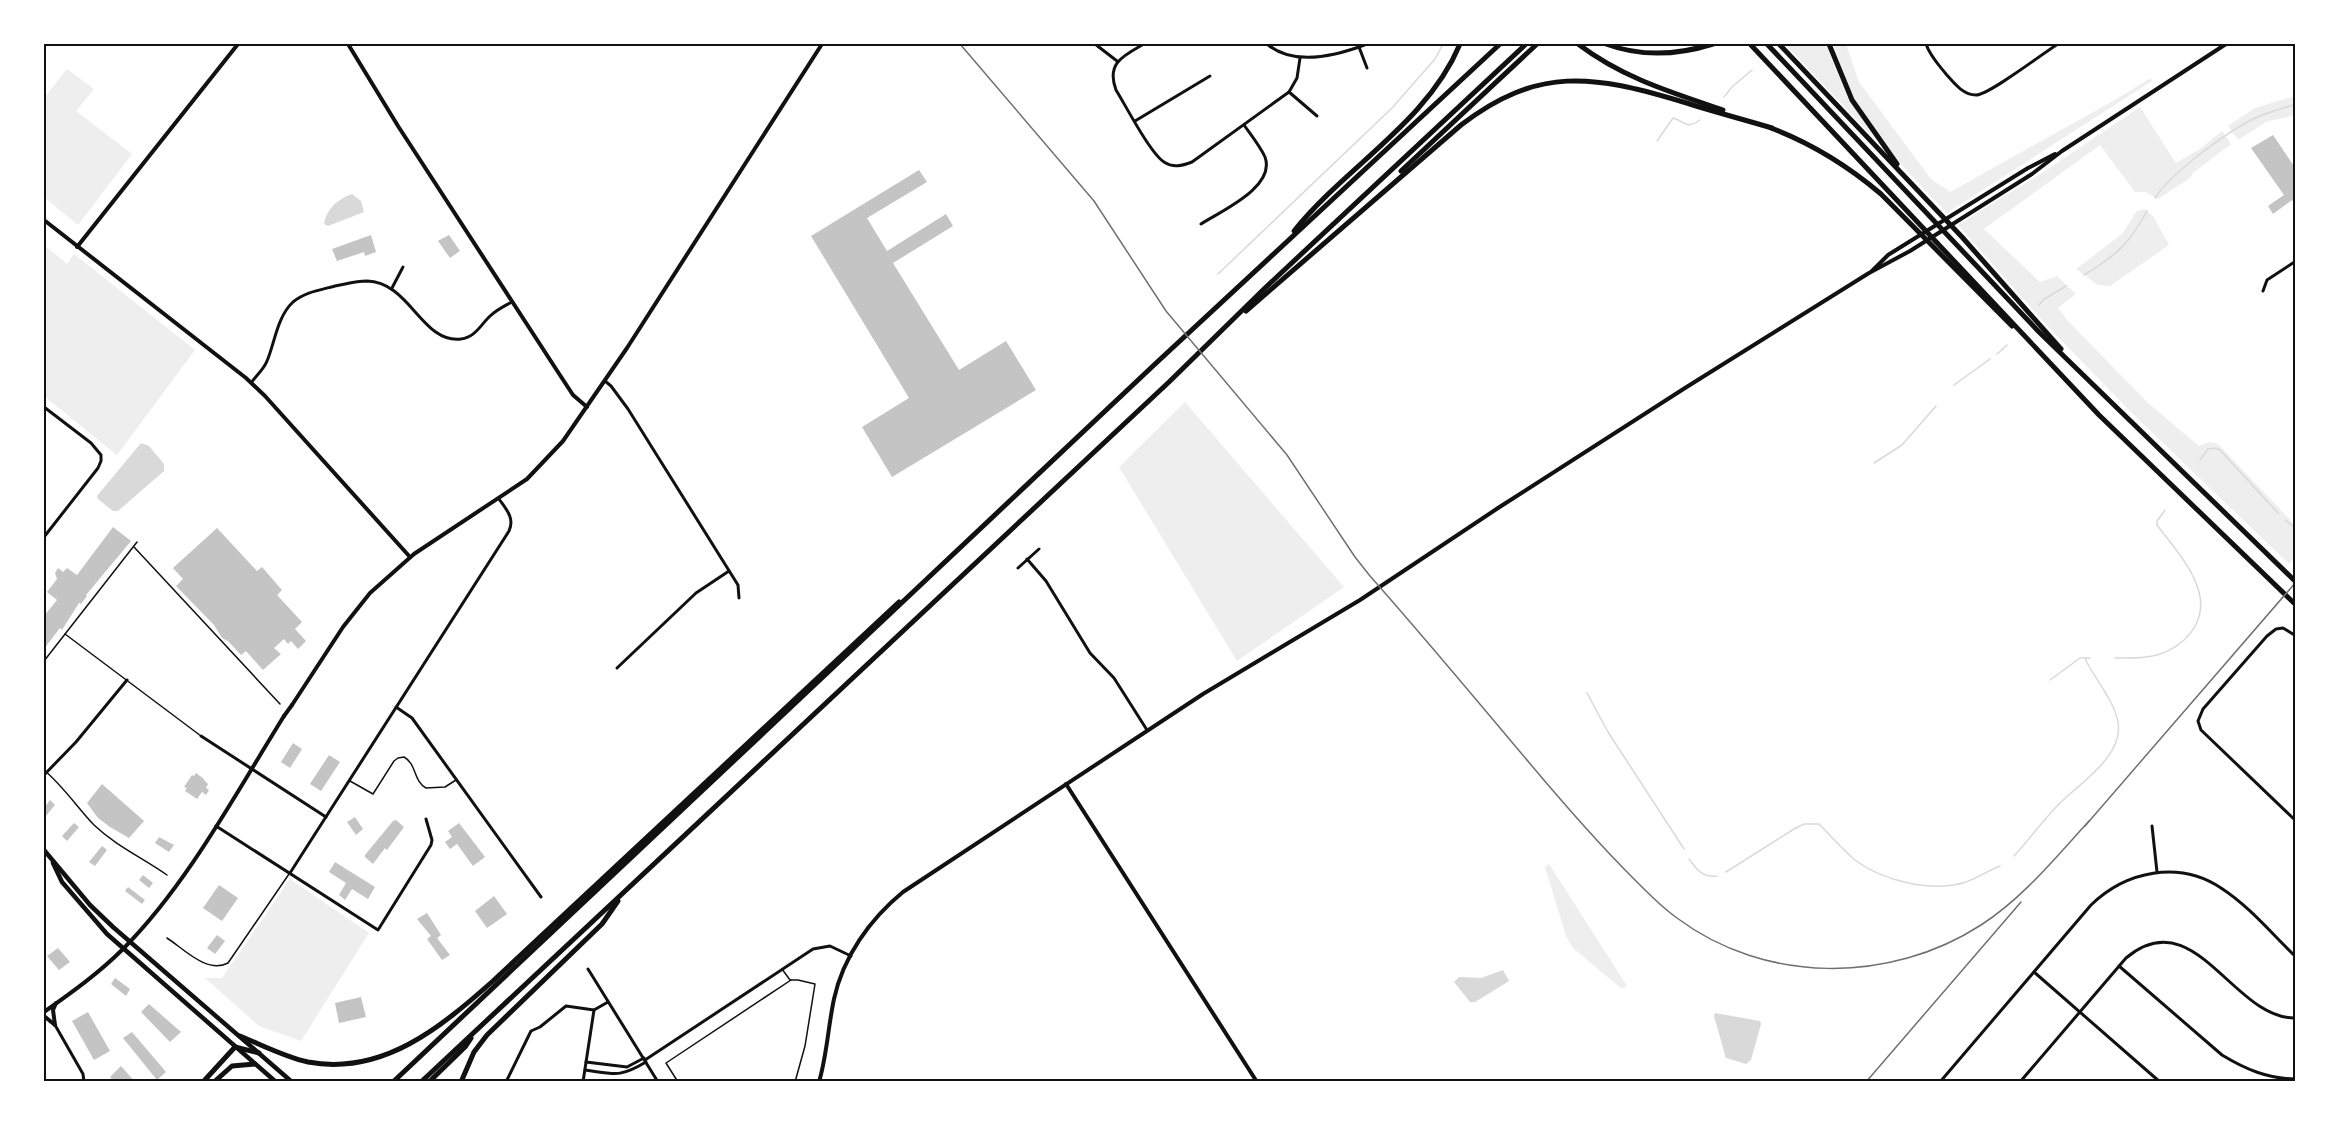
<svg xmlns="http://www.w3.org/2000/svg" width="2339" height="1125" viewBox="0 0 2339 1125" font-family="'Alegreya Sans',sans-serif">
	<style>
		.green { fill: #eee }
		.water { fill: #d9d9d9 }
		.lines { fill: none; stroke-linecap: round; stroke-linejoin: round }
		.stream { stroke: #d9d9d9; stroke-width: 1.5 }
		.building { fill: #c4c4c4 }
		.service { stroke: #111; stroke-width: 1.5 }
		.minor { stroke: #111; stroke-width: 3 }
		.tertiary { stroke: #111; stroke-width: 4 }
		.secondary { stroke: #111; stroke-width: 4 }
		.primary { stroke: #111; stroke-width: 4.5 }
		.motorway { stroke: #111; stroke-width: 5 }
		.rail { stroke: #707070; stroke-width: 1.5 }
		.neatline { fill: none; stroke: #111; stroke-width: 2 }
	</style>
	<rect width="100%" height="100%" fill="#fff"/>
	<!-- green -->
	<g class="green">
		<path d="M 1785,44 L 1827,44 C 1837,79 1855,110 1876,140 Z"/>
		<path d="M 1833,44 L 1846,44 L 1859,82 L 1931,179 L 1950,192 L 2113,101 L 2151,78 L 2152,81 L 1947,213 C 1914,179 1878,142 1855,99 C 1846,81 1840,62 1833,44 Z"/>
		<path d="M 67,69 L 94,89 L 76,111 L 132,154 L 78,225 L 44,197 L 44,98 Z"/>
		<path d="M 2295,96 L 2295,115 L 2266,122 L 2238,140 L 2228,126 L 2255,108 Z"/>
		<path d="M 2140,107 L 2176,163 L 2200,149 L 2222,131 L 2231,144 L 2193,173 L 2190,178 L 2158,199 L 2145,192 L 2135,192 L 2100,145 L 1984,229 L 2040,282 L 2057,276 L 2076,294 L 2058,308 L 2068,321 L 2148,403 L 2199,446 L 2210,442 L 2218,444 L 2295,525 L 2295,556 L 2289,564 L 2136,417 L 2051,330 L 1958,225 L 2045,171 Z"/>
		<path d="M 2145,209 L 2153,216 L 2169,245 L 2110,286 L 2098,285 L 2076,269 L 2122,234 L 2137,211 Z"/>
		<path d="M 44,245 L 67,264 L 74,254 L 195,350 L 117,455 L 44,396 Z"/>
		<path d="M 1185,402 L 1344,587 L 1237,661 L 1119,467 Z"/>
		<path d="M 1549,864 L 1627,986 L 1622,989 L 1573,948 L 1566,936 L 1545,867 Z"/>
		<path d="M 290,879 L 369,933 L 301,1041 L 259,1026 L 205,978 L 222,978 Z"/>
	</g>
	<!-- water -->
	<g class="water">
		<path d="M 352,194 L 361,201 L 364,212 L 328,226 L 324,224 C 326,209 338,199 352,194 Z"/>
		<path d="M 141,443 L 149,446 L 164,464 L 164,471 L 118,511 L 113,511 L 98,499 L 97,496 Z"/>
		<path d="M 1503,970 L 1509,981 L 1475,1002 L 1470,1002 L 1454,982 L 1459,977 L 1481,978 Z"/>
		<path d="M 1715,1013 L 1760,1021 L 1761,1024 L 1751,1060 L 1746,1064 L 1726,1058 L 1714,1016 Z"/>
	</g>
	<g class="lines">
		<!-- stream -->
		<g class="stream">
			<path d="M 1724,97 L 1732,87 L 1752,70"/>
			<path d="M 1657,141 L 1673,118 C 1687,122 1685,130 1700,120"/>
			<path d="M 2155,198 C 2172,172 2231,128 2260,116 C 2272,111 2284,108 2296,104"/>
			<path d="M 1218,274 L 1392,108 L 1435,59 L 1443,44"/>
			<path d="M 2084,275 C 2117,255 2129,244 2147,211"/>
			<path d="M 2039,305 L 2043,300 L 2066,286"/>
			<path d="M 1997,354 L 2007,345"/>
			<path d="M 1954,385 L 1990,359"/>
			<path d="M 2200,460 L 2208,449 L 2215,448 L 2220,450 L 2278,513"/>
			<path d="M 1874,463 L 1902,445 L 1936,406"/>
			<path d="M 2285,520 L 2296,529"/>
			<path d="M 2115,658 C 2128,658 2144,659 2157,655 C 2184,647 2207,623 2199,592 C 2193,568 2172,545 2157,525 L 2157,521 L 2165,510"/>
			<path d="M 2050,680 L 2080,658 L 2090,658"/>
			<path d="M 1587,693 L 1608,732 L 1684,849"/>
			<path d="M 2014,856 C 2030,839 2043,820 2059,804 C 2080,783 2124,756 2118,722 C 2115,703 2095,678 2086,661 L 2086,658"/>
			<path d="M 1689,859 C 1697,870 1703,878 1717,876"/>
			<path d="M 1726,872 L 1794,829 L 1804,824 L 1819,824 C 1831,836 1842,849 1855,860 C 1883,881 1932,893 1966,882 C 1977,878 1988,871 2000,866"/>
		</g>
	</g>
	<!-- building -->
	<g class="building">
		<path d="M 2273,135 L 2296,169 L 2296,205 L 2292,200 L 2273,214 L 2268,206 L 2284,195 L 2251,148 Z"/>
		<path d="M 919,170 L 927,182 L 867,218 L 887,251 L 946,214 L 953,226 L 893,263 L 959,370 L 1006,341 L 1036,390 L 892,477 L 862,427 L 909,398 L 811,236 Z"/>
		<path d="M 371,235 L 376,252 L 365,256 L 364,252 L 337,261 L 332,249 Z"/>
		<path d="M 449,235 L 460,251 L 450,258 L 438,241 Z"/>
		<path d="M 113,527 L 131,541 L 86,595 L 87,596 L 81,604 L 79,603 L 62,630 L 60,628 L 44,649 L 44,616 L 57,600 L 47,592 L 57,579 L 55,573 L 58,568 L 63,572 L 67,568 L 77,575 Z"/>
		<path d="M 217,528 L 257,571 L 262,567 L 282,590 L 277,595 L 302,622 L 295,629 L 306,641 L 298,649 L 291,641 L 288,644 L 284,639 L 274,648 L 281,654 L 263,670 L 246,651 L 241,655 L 228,641 L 222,638 L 214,625 L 176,586 L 183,579 L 173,568 Z"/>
		<path d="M 293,743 L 302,749 L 290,768 L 281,762 Z"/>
		<path d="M 329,755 L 340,762 L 321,791 L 310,784 Z"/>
		<path d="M 196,773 L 204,779 L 204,780 L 208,784 L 206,788 L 209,790 L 206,795 L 202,792 L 197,799 L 185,791 L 187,788 L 184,787 L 192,775 L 194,776 Z"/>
		<path d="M 102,784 L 144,821 L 129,838 L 110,827 L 98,818 L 87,803 Z"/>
		<path d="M 50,800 L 55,805 L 45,817 L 44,808 Z"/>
		<path d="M 355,817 L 363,829 L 356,835 L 347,822 Z"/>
		<path d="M 396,820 L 404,827 L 387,850 L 385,848 L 373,864 L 365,857 L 365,855 L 393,821 Z"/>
		<path d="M 74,823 L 79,827 L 67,841 L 62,836 Z"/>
		<path d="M 459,823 L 485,857 L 473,866 L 457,844 L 450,849 L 445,842 L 452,837 L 448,831 Z"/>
		<path d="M 159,837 L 174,845 L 169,852 L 155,843 Z"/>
		<path d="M 102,846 L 107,850 L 95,866 L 89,862 Z"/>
		<path d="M 335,862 L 375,887 L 368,899 L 352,889 L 345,900 L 339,895 L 346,883 L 329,872 Z"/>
		<path d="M 143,875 L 153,883 L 149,888 L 139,880 Z"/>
		<path d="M 219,885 L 238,898 L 222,921 L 203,908 Z"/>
		<path d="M 128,887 L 145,900 L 142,904 L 125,891 Z"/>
		<path d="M 494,896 L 507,914 L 487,928 L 475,911 Z"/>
		<path d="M 427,913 L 441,935 L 437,938 L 450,955 L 442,960 L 427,939 L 431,936 L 417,919 Z"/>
		<path d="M 217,935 L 225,941 L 215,954 L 207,948 Z"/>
		<path d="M 58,948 L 70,962 L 59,970 L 47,956 Z"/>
		<path d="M 115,978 L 130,989 L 126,996 L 111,984 Z"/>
		<path d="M 361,997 L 366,1017 L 339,1023 L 335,1003 Z"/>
		<path d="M 149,1004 L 181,1032 L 170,1042 L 141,1012 Z"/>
		<path d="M 88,1012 L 110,1051 L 94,1060 L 72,1021 Z"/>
		<path d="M 132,1032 L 166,1072 L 157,1080 L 123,1038 Z"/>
		<path d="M 121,1066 L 135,1082 L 114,1082 L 110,1077 Z"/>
	</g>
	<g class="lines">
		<!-- service -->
		<g class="service">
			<path d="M 134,547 L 280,704"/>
			<path d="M 65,634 L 201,736"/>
			<path d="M 44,661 L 137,542"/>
			<path d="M 44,770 C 63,786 77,807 94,825 C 116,846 143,858 167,875"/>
			<path d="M 350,781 L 373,794 L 394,761 L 398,758 L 404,757 C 417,764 413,781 426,788 L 445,787 L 456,780"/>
			<path d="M 167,938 C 184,949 207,974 228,963 L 289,874"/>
			<path d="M 782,969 L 790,980"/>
			<path d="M 791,980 L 798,980 L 815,984 L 805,1046 L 795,1082"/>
			<path d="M 678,1082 L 666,1063 L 791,980"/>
		</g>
		<!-- minor -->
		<g class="minor">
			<path d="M 1095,44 L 1117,61"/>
			<path d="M 1144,44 C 1123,56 1106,63 1116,90 C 1126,106 1150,153 1164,162 C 1173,168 1182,166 1192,162 L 1289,92 L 1297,78 L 1300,58"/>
			<path d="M 1267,44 C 1294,67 1336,56 1367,44"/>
			<path d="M 1926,44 C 1930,56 1938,64 1946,74 C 1954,83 1963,95 1976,95 C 1989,95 2043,53 2058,44"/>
			<path d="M 1359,47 L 1367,68"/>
			<path d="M 1289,92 L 1317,116"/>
			<path d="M 1135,121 L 1210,76"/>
			<path d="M 1201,224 C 1221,211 1276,187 1265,157 C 1260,146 1251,135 1244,125"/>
			<path d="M 392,288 L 403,267"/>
			<path d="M 2263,291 L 2267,280 L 2296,261"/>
			<path d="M 605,381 L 611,386 L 628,409 L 738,585 L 739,598"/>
			<path d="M 251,383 C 256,376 264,369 267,361 C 275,342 277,317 293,302 C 305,292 320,290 335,286 C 346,284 356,281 367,281 C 410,282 422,344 461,339 C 475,337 480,326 489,317 C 495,311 504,306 512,302"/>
			<path d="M 44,407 L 91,443 L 101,455 L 101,461 L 98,468 L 44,537"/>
			<path d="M 1027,559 L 1046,581 L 1090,653 L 1114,678 L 1147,730"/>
			<path d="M 1018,568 L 1039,549"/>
			<path d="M 2296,636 L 2283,628 L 2276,629 L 2267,636 L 2203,709 L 2198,721 L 2201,730 L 2296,821"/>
			<path d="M 617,668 L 696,593 L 729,571"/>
			<path d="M 396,707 L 412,718 L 541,897"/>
			<path d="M 201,736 L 326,817"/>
			<path d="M 44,775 L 76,742 L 127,680"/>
			<path d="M 216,826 L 378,930 L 431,845 L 432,840 L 426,819"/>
			<path d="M 2152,826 L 2157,872"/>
			<path d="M 290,873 L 509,531 C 515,518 506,509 499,499"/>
			<path d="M 2119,966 L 2222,1055 C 2245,1069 2268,1079 2296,1079"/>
			<path d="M 588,969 L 658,1082"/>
			<path d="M 2034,972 L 2160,1082"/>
			<path d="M 55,1025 L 83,1074 L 84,1082"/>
			<path d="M 645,1060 L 813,949 L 830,946 L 851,956"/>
			<path d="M 586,1062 L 627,1067 L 644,1058"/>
			<path d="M 585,1070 C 615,1074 619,1078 646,1062"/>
			<path d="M 506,1082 L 531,1031 L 540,1027 L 566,1006 L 594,1010 L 608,1002"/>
			<path d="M 583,1082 L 594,1010"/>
			<path d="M 1940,1082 L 2091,905 C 2126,871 2179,860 2221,888 C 2249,906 2272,934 2296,957"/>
			<path d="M 2020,1082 L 2126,958 C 2195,900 2233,1020 2296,1018"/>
		</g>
		<!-- tertiary -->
		<g class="tertiary">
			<path d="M 348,44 L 398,126 L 556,369 L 573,395 L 587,407"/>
			<path d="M 44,220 L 246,378 L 265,396 L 410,557"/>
			<path d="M 77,247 L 238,44"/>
			<path d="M 284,716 L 292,705"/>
			<path d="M 1066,784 L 1257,1082"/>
		</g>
		<!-- secondary -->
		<g class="secondary">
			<path d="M 1872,271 L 1888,255 L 2028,168 L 2055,154"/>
			<path d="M 292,705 L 343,627 L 370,593 L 414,554 L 527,479 L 563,441 L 627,348 L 822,44"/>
			<path d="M 44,1012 C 71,993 99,973 123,949 C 187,885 236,793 284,716"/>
			<path d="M 44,1016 L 55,1025"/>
			<path d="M 55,1025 L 53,1010 L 56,1003"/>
			<path d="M 819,1082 C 827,1055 828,1027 834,999 C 843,957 870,919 903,892 L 1203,694 L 1360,600 L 1498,508 L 1685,388 L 1869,273 L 1910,251 L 2032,174 L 2062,151 L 2226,44"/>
		</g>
		<!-- primary -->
		<g class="primary">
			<path d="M 44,850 L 90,905 L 113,927 L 292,1082"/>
			<path d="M 53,863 L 62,882 L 107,934 L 276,1082"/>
		</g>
		<!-- motorway -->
		<g class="motorway">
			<path d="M 1578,44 C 1623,78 1670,92 1723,110"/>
			<path d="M 1606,44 C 1641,57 1678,55 1713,44"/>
			<path d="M 1750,44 L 2099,415 L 2296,605"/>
			<path d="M 1767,44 L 2039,332 L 2296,582"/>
			<path d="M 1779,44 L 1962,237 L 2061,349"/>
			<path d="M 1829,44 L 1852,100 L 1897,164"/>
			<path d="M 1771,128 C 1813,144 1848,166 1881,194 L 2012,326"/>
			<path d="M 1401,171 L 1537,44"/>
			<path d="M 1294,231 C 1346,166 1427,123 1460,44"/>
			<path d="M 1246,311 L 1461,125 C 1538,66 1593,75 1680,101 C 1711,111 1742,119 1772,128"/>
			<path d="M 240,1036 C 262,1045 285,1057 308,1062 C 383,1076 441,1027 493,981 L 899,602"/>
			<path d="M 203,1082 L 235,1047 L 259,1053"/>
			<path d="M 214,1082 L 232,1066 L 255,1064"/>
			<path d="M 393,1082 L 1154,365 L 1500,44"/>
			<path d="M 421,1082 L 1169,382 L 1265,288 L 1526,44"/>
			<path d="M 429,1082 L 465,1047 L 471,1038"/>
			<path d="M 461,1082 L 474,1052 L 487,1035 L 602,924 L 618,901"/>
		</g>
		<!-- rail -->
		<g class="rail">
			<path d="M 960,44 L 1094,201 L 1166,311 L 1287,455 L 1355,557 L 1370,576 C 1425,638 1478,702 1532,766 C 1564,804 1597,842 1632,877 C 1646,891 1660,906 1677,918 C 1765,984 1890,984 1981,925 C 2023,898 2056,857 2089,821"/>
			<path d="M 2085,826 L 2296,582"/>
			<path d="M 1866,1082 L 2021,902"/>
		</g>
	</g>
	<!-- border -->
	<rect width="2339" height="1125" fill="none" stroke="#ffffff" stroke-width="90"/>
	<rect x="45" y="45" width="2249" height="1035" class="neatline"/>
</svg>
